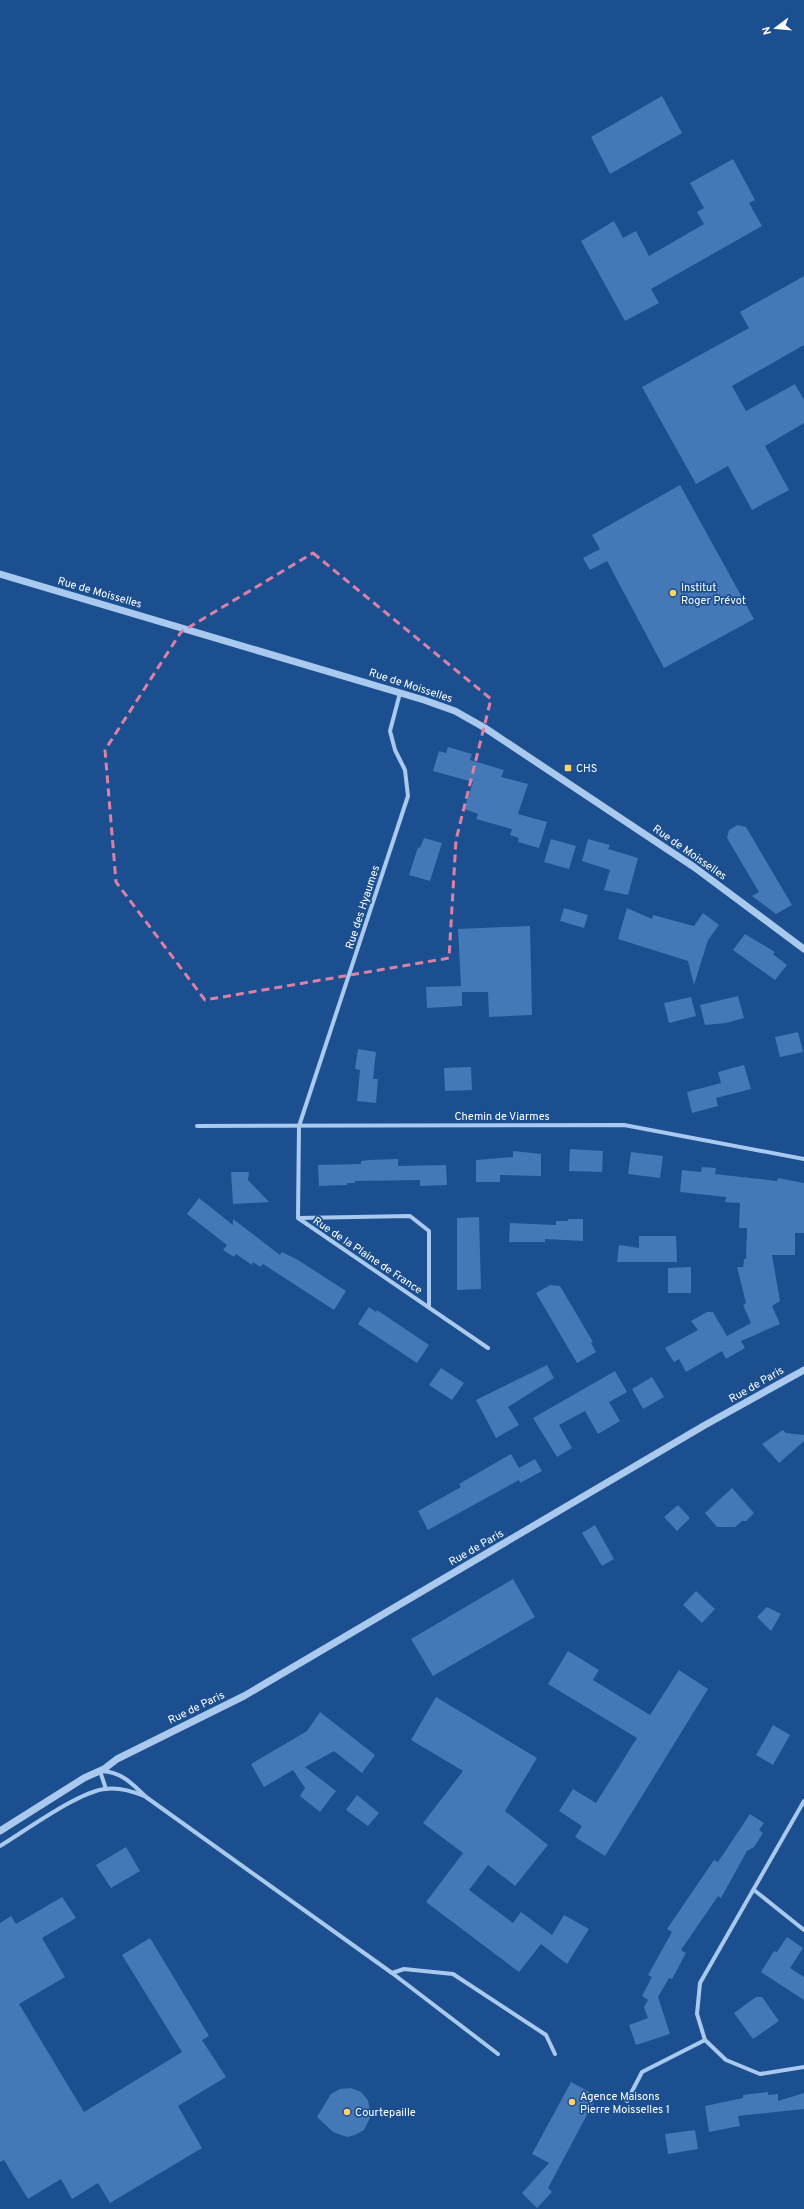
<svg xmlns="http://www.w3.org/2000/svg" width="804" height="2209" viewBox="0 0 804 2209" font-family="Overpass,sans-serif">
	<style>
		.building { fill: #4478b7 }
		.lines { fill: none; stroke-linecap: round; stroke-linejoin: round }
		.minor { stroke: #a9c9ee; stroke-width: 4 }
		.tertiary { stroke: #a9c9ee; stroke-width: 7 }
		.marked { fill: none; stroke: #dd80a5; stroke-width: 3; stroke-dasharray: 8 5; stroke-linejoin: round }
		.poi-dot { fill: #ffd166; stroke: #1b4f8f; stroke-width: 1.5 }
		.labels { text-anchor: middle; stroke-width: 3.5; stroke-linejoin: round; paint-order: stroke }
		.poi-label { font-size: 11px; fill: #fff; stroke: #1b4f8f; text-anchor: start }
		.street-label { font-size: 11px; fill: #fff; stroke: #1b4f8f }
	</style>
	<rect width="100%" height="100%" fill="#1b4f8f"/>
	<!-- building -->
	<g class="building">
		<path d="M 662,96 L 682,133 L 610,174 L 591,137 Z"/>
		<path d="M 733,159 L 755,200 L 749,203 L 762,226 L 651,289 L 659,303 L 625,321 L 581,241 L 614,221 L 623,238 L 636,231 L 649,256 L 704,224 L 697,212 L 704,208 L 690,183 Z"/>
		<path d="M 804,276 L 804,345 L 732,386 L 746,411 L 795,384 L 804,400 L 804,423 L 765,446 L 789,490 L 752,510 L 728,466 L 696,484 L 642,387 L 749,328 L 740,312 Z"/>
		<path d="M 680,485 L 754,619 L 664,668 L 607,561 L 590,570 L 583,558 L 600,549 L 592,535 Z"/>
		<path d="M 448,747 L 472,754 L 470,760 L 504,770 L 501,777 L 528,784 L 518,814 L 547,822 L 539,848 L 518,842 L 519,838 L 510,835 L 512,829 L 476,819 L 478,814 L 464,809 L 473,782 L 433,771 L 439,751 L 446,753 Z"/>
		<path d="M 738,825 L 746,827 L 792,905 L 776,914 L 752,896 L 759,892 L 727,838 L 729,830 Z"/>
		<path d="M 424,838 L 442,843 L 430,881 L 409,875 L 418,847 L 420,848 Z"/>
		<path d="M 551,839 L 576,846 L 569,869 L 544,862 Z"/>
		<path d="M 588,839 L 610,845 L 608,849 L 638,858 L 628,895 L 604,890 L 610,870 L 582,861 Z"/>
		<path d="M 564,908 L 588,915 L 584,928 L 560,921 Z"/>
		<path d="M 627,908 L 652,919 L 653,915 L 694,926 L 703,913 L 719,925 L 708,940 L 694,985 L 688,961 L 618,939 Z"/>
		<path d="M 530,926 L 532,1015 L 489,1017 L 488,992 L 462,992 L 462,1006 L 427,1008 L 426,987 L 461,986 L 458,929 Z"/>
		<path d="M 745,934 L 775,952 L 773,954 L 787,965 L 775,980 L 733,950 Z"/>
		<path d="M 738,996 L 744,1018 L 726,1023 L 705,1025 L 700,1005 Z"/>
		<path d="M 691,997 L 696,1016 L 669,1023 L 664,1003 Z"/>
		<path d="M 798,1032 L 803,1052 L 780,1057 L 775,1037 Z"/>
		<path d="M 358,1049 L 376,1052 L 373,1079 L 378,1079 L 376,1103 L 357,1101 L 360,1070 L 355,1069 Z"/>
		<path d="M 744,1065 L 751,1089 L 716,1098 L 718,1106 L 692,1113 L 687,1092 L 721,1083 L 718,1072 Z"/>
		<path d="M 471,1067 L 472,1090 L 445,1091 L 444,1068 Z"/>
		<path d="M 570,1149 L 603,1151 L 602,1172 L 569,1171 Z"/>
		<path d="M 513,1151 L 541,1154 L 541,1176 L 500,1175 L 500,1182 L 476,1182 L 476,1160 L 513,1157 Z"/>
		<path d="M 631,1152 L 663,1156 L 660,1178 L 628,1174 Z"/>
		<path d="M 398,1159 L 398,1166 L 446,1165 L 447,1185 L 420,1186 L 420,1180 L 355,1181 L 355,1183 L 347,1183 L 347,1185 L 319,1186 L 318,1165 L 361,1164 L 361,1161 L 368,1160 Z"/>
		<path d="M 702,1167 L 716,1168 L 715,1174 L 777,1181 L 778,1178 L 804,1183 L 804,1233 L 795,1233 L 795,1255 L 772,1255 L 780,1301 L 772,1306 L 780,1324 L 741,1341 L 745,1348 L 726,1359 L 722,1351 L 686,1372 L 679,1359 L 674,1362 L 665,1348 L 698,1330 L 691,1321 L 707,1312 L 713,1312 L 727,1336 L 751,1323 L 743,1305 L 746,1303 L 737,1267 L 743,1267 L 744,1259 L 746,1259 L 747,1228 L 739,1228 L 740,1203 L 725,1202 L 726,1197 L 680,1192 L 682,1170 L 701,1172 Z"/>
		<path d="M 231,1172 L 249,1172 L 248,1180 L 269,1202 L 233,1204 Z"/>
		<path d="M 199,1198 L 233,1225 L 233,1219 L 280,1255 L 282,1252 L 298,1260 L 346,1291 L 334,1310 L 263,1264 L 260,1267 L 253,1262 L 252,1265 L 236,1254 L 234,1257 L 223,1250 L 227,1245 L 187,1214 Z"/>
		<path d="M 479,1217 L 481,1289 L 457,1290 L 457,1218 Z"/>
		<path d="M 568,1219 L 583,1219 L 583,1241 L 545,1239 L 545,1242 L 509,1242 L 510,1223 L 556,1225 L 556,1221 L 568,1221 Z"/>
		<path d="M 639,1236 L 676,1236 L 677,1262 L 617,1262 L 619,1245 L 639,1248 Z"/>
		<path d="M 691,1267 L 691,1293 L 668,1293 L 668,1268 Z"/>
		<path d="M 550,1285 L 560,1286 L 593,1342 L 591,1343 L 596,1352 L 577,1363 L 536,1293 Z"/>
		<path d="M 369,1307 L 376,1312 L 377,1310 L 429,1345 L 417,1363 L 358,1324 Z"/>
		<path d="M 547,1365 L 554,1378 L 508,1407 L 519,1425 L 496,1438 L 476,1400 Z"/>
		<path d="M 441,1368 L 464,1383 L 452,1400 L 429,1385 Z"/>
		<path d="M 615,1371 L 627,1392 L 609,1402 L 620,1421 L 598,1434 L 585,1411 L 559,1425 L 572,1448 L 557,1457 L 533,1418 Z"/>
		<path d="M 652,1377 L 664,1397 L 643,1409 L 632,1389 Z"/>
		<path d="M 783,1430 L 786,1433 L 804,1435 L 804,1441 L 779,1463 L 762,1444 Z"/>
		<path d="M 511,1454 L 519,1468 L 535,1459 L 542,1471 L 520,1483 L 519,1480 L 428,1530 L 418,1511 L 461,1487 L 459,1484 Z"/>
		<path d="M 732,1488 L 754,1513 L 746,1521 L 742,1521 L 735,1527 L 717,1527 L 705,1513 Z"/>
		<path d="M 678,1505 L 690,1518 L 677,1531 L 664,1517 Z"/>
		<path d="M 595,1525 L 614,1559 L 602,1566 L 582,1533 Z"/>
		<path d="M 513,1579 L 535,1617 L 433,1676 L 411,1639 Z"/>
		<path d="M 696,1591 L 715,1609 L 702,1623 L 683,1605 Z"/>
		<path d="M 767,1607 L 781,1614 L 771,1631 L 757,1617 Z"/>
		<path d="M 568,1651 L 599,1670 L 593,1680 L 650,1715 L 679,1670 L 708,1689 L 605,1856 L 575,1837 L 582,1826 L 559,1811 L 573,1789 L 596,1803 L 637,1738 L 548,1684 Z"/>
		<path d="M 436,1697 L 537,1758 L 505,1811 L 548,1845 L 515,1886 L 488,1865 L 469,1890 L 513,1923 L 521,1912 L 552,1935 L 564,1915 L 589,1929 L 567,1964 L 541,1944 L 519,1972 L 426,1902 L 463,1853 L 423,1823 L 463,1771 L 411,1740 Z"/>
		<path d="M 320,1712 L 375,1755 L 362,1773 L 334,1751 L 305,1767 L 336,1791 L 320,1812 L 300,1796 L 305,1788 L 293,1770 L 264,1787 L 251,1764 L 307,1731 Z"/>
		<path d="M 773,1725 L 790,1735 L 773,1765 L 756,1755 Z"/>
		<path d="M 357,1795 L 379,1813 L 368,1826 L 346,1810 Z"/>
		<path d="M 750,1814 L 764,1823 L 759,1830 L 763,1833 L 754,1847 L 747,1851 L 721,1898 L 718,1896 L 681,1950 L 686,1953 L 672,1979 L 669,1978 L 658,1997 L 670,2034 L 636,2045 L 629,2025 L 648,2018 L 644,2007 L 648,2000 L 642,1996 L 652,1977 L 648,1975 L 672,1932 L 667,1929 L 714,1860 L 718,1862 Z"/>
		<path d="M 126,1847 L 140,1871 L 111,1888 L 96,1865 Z"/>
		<path d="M 62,1897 L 76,1918 L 42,1938 L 65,1977 L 19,2004 L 84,2112 L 182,2052 L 122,1955 L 150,1938 L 209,2036 L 202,2040 L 226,2077 L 178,2106 L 202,2148 L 110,2203 L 98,2183 L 72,2199 L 61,2179 L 28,2199 L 4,2160 L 0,2162 L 0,1923 L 11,1916 L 16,1924 Z"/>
		<path d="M 787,1937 L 803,1948 L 790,1968 L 804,1977 L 804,2000 L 761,1972 L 774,1951 L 777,1952 Z"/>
		<path d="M 756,1997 L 762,1997 L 779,2021 L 753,2039 L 734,2013 Z"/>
		<path d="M 571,2082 L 597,2096 L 548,2188 L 552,2192 L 537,2208 L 522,2193 L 549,2163 L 532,2154 Z"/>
		<path d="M 351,2088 L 361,2092 L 368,2100 L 371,2116 L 364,2130 L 355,2135 L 347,2137 L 333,2132 L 317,2117 L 331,2094 L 340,2089 Z"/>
		<path d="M 768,2092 L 768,2095 L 778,2094 L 778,2101 L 804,2093 L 804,2109 L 738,2116 L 740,2126 L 709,2132 L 705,2106 L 743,2098 L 743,2095 Z"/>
		<path d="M 695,2130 L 698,2149 L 668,2154 L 665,2134 Z"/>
	</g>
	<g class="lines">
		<!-- minor -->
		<g class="minor">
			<path d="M 400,693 L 390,731 L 395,750 L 405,770 L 408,796 L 299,1126 L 298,1218 L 488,1348"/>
			<path d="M 197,1126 L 624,1125 L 804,1159"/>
			<path d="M 299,1218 L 410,1216 L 429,1231 L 429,1307"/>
			<path d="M 106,1789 L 100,1771 C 120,1771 132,1783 146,1797 L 392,1973 L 498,2054"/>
			<path d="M 804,1801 L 700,1983 L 697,2014 L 705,2040 L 726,2060 L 760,2074 L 804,2067"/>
			<path d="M 0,1846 C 25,1831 78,1792 105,1789 C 118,1787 132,1791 144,1796"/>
			<path d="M 754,1890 L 804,1930"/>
			<path d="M 392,1973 L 404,1969 L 453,1974 L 546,2035 L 555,2054"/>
			<path d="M 627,2101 L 642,2072 L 705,2040"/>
		</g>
		<!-- tertiary -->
		<g class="tertiary">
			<path d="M 0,574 L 424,700 L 455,711 L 485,728 L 694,867 L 804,949"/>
			<path d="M 0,1831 L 84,1778 L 104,1769 L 117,1759 L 244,1696 L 705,1425 L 804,1370"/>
		</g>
	</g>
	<!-- marked area -->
	<path class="marked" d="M 313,553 L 491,699 L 456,840 L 449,958 L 205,1000 L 116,882 L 105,750 L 181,632 Z"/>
	<!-- markers -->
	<g class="poi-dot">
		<circle cx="673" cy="593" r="4"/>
		<rect x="564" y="764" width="8" height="8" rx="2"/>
		<circle cx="572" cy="2102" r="4"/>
		<circle cx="347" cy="2112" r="4"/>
	</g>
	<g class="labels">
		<!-- poi labels -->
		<g class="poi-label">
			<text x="681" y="591">Institut<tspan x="681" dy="13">Roger Prévot</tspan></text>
			<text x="576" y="772">CHS</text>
			<text x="580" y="2100">Agence Maisons<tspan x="580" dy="13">Pierre Moisselles 1</tspan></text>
			<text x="355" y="2116">Courtepaille</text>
		</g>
		<!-- street labels -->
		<g class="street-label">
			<text transform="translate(100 592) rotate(16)" y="4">Rue de Moisselles</text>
			<text transform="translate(411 685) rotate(18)" y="4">Rue de Moisselles</text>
			<text transform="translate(690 852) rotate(35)" y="4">Rue de Moisselles</text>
			<text transform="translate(362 907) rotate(-72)" y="4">Rue des Hyaumes</text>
			<text x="502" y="1120">Chemin de Viarmes</text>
			<text transform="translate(368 1255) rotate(34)" y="4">Rue de la Plaine de France</text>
			<text transform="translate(756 1384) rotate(-30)" y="4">Rue de Paris</text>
			<text transform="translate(476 1547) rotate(-30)" y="4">Rue de Paris</text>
			<text transform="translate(196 1707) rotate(-26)" y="4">Rue de Paris</text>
		</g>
	</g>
	<!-- north arrow -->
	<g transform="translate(776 28) rotate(254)" stroke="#1b4f8f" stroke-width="3" paint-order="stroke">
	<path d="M0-3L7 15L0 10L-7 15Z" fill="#ffffff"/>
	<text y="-6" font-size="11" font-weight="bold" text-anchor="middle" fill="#ffffff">N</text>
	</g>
</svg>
